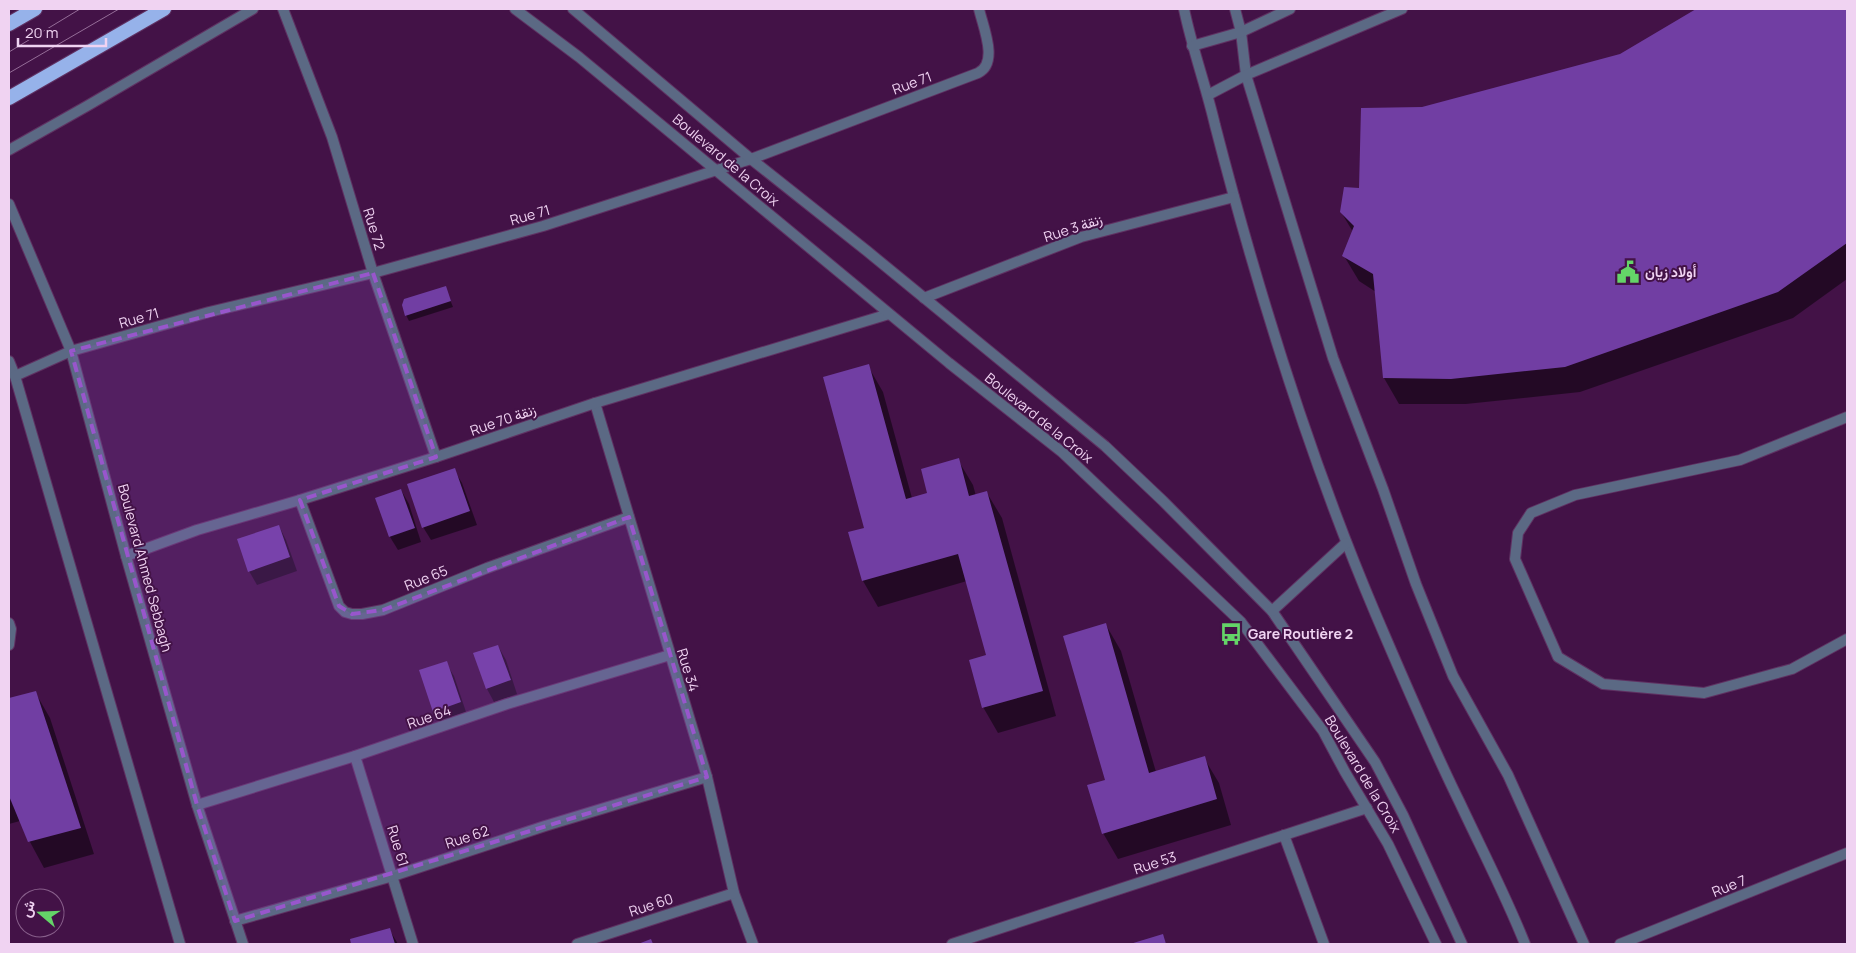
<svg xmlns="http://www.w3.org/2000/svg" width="1856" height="953" viewBox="0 0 1856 953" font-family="Manrope,Vazirmatn,sans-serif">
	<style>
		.shadow { fill: #0007 }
		.building { fill: #713ea3 }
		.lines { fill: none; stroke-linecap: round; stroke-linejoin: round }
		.service-casing { stroke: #5f3162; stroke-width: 12 }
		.minor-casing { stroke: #5f3162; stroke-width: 12 }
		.tertiary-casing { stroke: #5f3162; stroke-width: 12 }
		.trunk-casing { stroke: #5f3162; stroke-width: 16 }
		.service { stroke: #5b6984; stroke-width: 10 }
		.minor { stroke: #5b6984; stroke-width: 10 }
		.tertiary { stroke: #5b6984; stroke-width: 10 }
		.trunk { stroke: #96b2ea; stroke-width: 14 }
		.tram { stroke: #956d98; stroke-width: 1 }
		.marked { fill: #9856cc; fill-opacity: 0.2; stroke: #9856cc; stroke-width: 4; stroke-dasharray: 10 6; stroke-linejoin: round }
		.labels { text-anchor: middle; stroke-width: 4; stroke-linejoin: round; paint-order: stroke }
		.street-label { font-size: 14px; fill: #f0d3f2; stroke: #431247 }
		.poi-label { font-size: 14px; font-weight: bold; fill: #f0d3f2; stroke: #431247; text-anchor: start }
	</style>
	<rect width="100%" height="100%" fill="#431247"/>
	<!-- shadow -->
	<g class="shadow">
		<path d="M 1698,9 L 1847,9 L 1847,279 L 1793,318 L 1580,392 L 1466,404 L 1399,404 L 1384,378 L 1376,292 L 1359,281 L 1344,256 L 1353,232 L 1341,212 L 1360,189 L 1422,108 L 1620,56 Z"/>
		<path d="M 445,287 L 453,307 L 409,321 L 406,315 Z"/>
		<path d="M 868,366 L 883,392 L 912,498 L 929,494 L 958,460 L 973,485 L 976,496 L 987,493 L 1002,518 L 1056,716 L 998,733 L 983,707 L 988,656 L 967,581 L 878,607 L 863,581 L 850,533 L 866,529 Z"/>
		<path d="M 454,470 L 462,483 L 477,525 L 431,540 L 423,527 Z"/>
		<path d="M 401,490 L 409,504 L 421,542 L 398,550 L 390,537 L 377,499 Z"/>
		<path d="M 279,526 L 286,540 L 297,571 L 257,585 L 249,571 Z"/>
		<path d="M 1106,625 L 1121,651 L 1156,772 L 1204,758 L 1219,783 L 1231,825 L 1118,859 L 1103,833 L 1107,780 Z"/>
		<path d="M 498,646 L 506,660 L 517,694 L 494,702 L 487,689 L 475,654 Z"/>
		<path d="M 446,663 L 454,676 L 467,715 L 442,724 L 434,711 Z"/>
		<path d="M 35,692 L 50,718 L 94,854 L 44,868 L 30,842 L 20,821 L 9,824 L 9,699 Z"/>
		<path d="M 389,929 L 398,944 L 353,944 L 352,940 Z"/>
	</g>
	<!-- building -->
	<g class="building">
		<path d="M 1696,9 L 1847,9 L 1847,243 L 1778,292 L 1565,367 L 1451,379 L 1383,378 L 1373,274 L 1342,256 L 1354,226 L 1340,212 L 1344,187 L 1359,188 L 1361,108 L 1422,107 L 1620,54 Z"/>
		<path d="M 446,286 L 451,301 L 405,316 L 402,305 L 404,299 Z"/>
		<path d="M 869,364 L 906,499 L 927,493 L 921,469 L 959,458 L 969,496 L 987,491 L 1043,691 L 982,708 L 969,660 L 986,655 L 958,554 L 862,581 L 848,532 L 864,528 L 823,377 Z"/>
		<path d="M 455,468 L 470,511 L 422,528 L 407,484 Z"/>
		<path d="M 401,489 L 415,528 L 389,537 L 375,498 Z"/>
		<path d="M 279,525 L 290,557 L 248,572 L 237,539 Z"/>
		<path d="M 1106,623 L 1149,773 L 1205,756 L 1217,799 L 1102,834 L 1087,785 L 1105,780 L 1063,636 Z"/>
		<path d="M 498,645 L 511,680 L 486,689 L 473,653 Z"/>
		<path d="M 447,661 L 461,702 L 433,712 L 419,670 Z"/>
		<path d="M 36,691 L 81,828 L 28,842 L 9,796 L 9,698 Z"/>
		<path d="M 390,928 L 395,944 L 351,944 L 350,939 Z"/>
		<path d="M 1163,934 L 1166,944 L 1130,944 Z"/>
		<path d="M 651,939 L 653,944 L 638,944 Z"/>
	</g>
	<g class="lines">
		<defs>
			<g id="service">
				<path d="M 1184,9 C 1192,48 1206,86 1215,125 C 1258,292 1309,457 1376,615 C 1403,678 1430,742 1460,803 C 1482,850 1506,896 1525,944"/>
				<path d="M 1235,9 L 1241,32 L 1246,75 L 1333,358 L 1383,489 L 1416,584 L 1453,676 L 1508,775 L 1584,944"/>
				<path d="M 1192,46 L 1241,32 L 1290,9"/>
				<path d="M 1208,95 L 1246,75 L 1402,9"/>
				<path d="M 1847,417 L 1740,460 L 1575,495 L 1531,513 L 1518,533 L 1515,559 L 1558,657 L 1603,684 L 1704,693 L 1792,669 L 1847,639"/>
				<path d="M 9,623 L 11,629 L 9,645"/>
			</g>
			<g id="minor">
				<path d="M 283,9 L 332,137 L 373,273 L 436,457"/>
				<path d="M 9,204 L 71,351 L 126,556 L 197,805 L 243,944"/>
				<path d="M 924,298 L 1081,237 L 1234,197"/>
				<path d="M 9,361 L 15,376 L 180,944"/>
				<path d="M 15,376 L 71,351 L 209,312 L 373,273 L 543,226 L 751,159 L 978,73 C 999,63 983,27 979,9"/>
				<path d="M 595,403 L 707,777 L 734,893 L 753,944"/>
				<path d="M 300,500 L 339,606 L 345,612 L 352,614 L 362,614 L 383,610 L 487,568 L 629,517"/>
				<path d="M 126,556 L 197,530 L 300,500 L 436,457 L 595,403 L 889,314"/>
				<path d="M 355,756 L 413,944"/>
				<path d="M 197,805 L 355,756 L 507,704 L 670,655"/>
				<path d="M 1284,835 L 1324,944"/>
				<path d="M 235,921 L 393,876 L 545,826 L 707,777"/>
				<path d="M 577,944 L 734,893"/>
				<path d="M 952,944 L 1367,808"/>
				<path d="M 1620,944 L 1847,853"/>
			</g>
			<g id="tertiary">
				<path d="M 515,9 L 579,57 L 949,363 L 1062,452 L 1241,622 L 1323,731 L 1345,772 L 1388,844 L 1436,944"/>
				<path d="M 573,9 L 751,159 L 867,251 L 1105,446 L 1163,501 L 1272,611 L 1375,762 L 1403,815 L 1462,944"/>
				<path d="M 9,150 L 87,106 L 253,9"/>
				<path d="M 1272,611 L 1346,543"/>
			</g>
			<g id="trunk">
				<path d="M 9,24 L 35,9"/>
				<path d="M 9,98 L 164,9"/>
			</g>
		</defs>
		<!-- service casing -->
		<use href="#service" class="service-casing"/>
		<!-- minor casing -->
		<use href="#minor" class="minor-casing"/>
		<!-- tertiary casing -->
		<use href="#tertiary" class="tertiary-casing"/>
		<!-- trunk casing -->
		<use href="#trunk" class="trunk-casing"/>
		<!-- service -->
		<use href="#service" class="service"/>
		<!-- minor -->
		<use href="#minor" class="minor"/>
		<!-- tertiary -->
		<use href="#tertiary" class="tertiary"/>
		<!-- trunk -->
		<use href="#trunk" class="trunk"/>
		<!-- tram -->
		<g class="tram">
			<path d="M 9,52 L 80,9"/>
			<path d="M 9,73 L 119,9"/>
		</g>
	</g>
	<!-- marked area -->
	<path class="marked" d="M 373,273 L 436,457 L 300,500 L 339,606 L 352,614 L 383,610 L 629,517 L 707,777 L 235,921 L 197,805 L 71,351 Z"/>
	<!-- icons -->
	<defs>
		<symbol id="civic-bare" viewBox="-9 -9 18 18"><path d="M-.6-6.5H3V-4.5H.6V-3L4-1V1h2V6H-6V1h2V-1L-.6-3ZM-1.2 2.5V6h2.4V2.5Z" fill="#64d468" stroke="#431247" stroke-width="2.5" paint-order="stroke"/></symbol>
		<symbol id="bus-bare" viewBox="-9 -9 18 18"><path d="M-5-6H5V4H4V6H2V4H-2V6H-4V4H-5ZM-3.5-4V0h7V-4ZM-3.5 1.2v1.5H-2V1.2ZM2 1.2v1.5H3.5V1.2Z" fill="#64d468" stroke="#431247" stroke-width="2.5" paint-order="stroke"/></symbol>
	</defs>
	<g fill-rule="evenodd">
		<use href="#civic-bare" x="1612" y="256" width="32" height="32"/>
		<use href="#bus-bare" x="1215" y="618" width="32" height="32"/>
	</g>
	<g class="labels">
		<!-- street labels -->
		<g class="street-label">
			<text transform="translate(912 83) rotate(-20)" y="5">Rue 71</text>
			<text transform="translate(726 160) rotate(40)" y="5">Boulevard de la Croix</text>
			<text transform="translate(530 215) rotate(-16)" y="5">Rue 71</text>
			<text transform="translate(1073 228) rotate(-18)" y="5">Rue 3 زنقة</text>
			<text transform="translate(374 229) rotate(73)" y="5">Rue 72</text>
			<text transform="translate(139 318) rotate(-16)" y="5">Rue 71</text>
			<text transform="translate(1039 418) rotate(39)" y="5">Boulevard de la Croix</text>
			<text transform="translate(503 420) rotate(-19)" y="5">Rue 70 زنقة</text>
			<text transform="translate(145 568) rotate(75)" y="5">Boulevard Ahmed Sebbagh</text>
			<text transform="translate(426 578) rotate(-22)" y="5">Rue 65</text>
			<text transform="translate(688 670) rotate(73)" y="5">Rue 34</text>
			<text transform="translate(429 717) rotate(-19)" y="5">Rue 64</text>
			<text transform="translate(1363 774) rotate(59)" y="5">Boulevard de la Croix</text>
			<text transform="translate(467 837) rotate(-18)" y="5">Rue 62</text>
			<text transform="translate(398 846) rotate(73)" y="5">Rue 61</text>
			<text transform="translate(1155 863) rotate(-18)" y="5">Rue 53</text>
			<text transform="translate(1729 886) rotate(-22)" y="5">Rue 7</text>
			<text transform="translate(651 905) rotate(-18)" y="5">Rue 60</text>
		</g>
		<!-- poi labels -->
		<g class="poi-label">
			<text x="1645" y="277">أولاد زيان</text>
			<text x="1248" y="639">Gare Routière 2</text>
		</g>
	</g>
	<!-- border -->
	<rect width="1856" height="953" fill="none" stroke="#f0d3f2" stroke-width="20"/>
	<!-- north arrow -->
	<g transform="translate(40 913) rotate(289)"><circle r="24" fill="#431247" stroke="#885f8b"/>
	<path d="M0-4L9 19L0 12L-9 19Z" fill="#64d468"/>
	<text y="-8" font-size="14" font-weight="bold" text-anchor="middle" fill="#f0d3f2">ش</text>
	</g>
	<!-- scale -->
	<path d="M18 38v8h88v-8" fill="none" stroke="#f0d3f2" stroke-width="2.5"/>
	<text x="25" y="38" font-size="15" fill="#f0d3f2" stroke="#431247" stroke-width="4" paint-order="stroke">20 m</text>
</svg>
